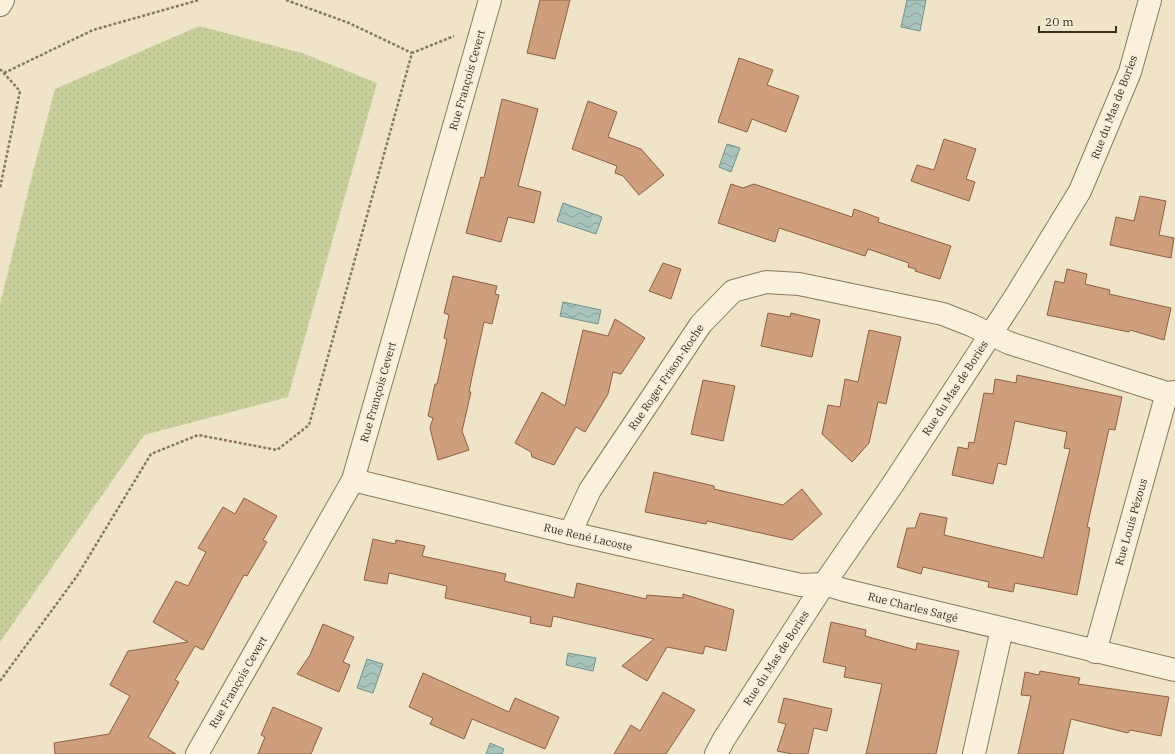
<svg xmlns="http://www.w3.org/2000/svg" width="1175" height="754" viewBox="0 0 1175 754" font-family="'IBM Plex Serif',serif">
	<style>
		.grass { fill: url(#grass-dots) }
		.water { fill: url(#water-waves); stroke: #6f938a }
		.building { fill: #cf9f7d; stroke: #8d5f41 }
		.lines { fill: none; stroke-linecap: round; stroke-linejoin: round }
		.street-casing { stroke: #8d765c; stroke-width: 24 }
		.path { stroke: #8d765c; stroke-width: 2.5; stroke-dasharray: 3 2; stroke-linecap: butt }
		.street { stroke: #faf1dc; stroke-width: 22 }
		.labels { text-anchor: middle; stroke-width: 3; stroke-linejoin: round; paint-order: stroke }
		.street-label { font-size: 11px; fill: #3d2e20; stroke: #f7eed8 }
	</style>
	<defs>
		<pattern id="grass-dots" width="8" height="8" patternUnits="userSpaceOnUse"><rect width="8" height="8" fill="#c9cf9b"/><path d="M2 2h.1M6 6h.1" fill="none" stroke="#aeb285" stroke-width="1.8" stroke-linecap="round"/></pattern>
		<pattern id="water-waves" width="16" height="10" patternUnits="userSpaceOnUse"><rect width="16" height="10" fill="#a9c4bc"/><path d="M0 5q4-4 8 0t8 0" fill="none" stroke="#8ba098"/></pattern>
	</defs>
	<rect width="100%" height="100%" fill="#f0e4c8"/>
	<!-- grass -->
	<path class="grass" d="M 199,26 L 302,53 L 377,83 L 288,397 L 144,435 L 0,642 L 0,304 L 35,164 L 55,89 Z"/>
	<!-- water -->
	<g class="water">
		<path d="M 907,0 L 926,0 L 920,31 L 901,27 Z"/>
		<path d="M 727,144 L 740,148 L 731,172 L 719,167 Z"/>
		<path d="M 563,203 L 602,217 L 596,234 L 557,221 Z"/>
		<path d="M 563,302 L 601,310 L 598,324 L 560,316 Z"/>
		<path d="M 568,653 L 596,658 L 593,671 L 566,665 Z"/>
		<path d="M 367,659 L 383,664 L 373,693 L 357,688 Z"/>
		<path d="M 490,743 L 504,749 L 502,754 L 486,754 Z"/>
	</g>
	<!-- building -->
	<g class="building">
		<path d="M 540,0 L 570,0 L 555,59 L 527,53 Z"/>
		<path d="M 739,58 L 773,70 L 767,85 L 799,96 L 786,132 L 752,119 L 747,132 L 718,122 Z"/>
		<path d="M 502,99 L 538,109 L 518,186 L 541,192 L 534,223 L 508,217 L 501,242 L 466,233 L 481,177 L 484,178 Z"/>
		<path d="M 588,101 L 617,112 L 608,137 L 641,149 L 664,175 L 639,195 L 623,176 L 615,173 L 617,166 L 572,149 Z"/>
		<path d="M 944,139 L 976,149 L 966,179 L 975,182 L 969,201 L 911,181 L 917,165 L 934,170 Z"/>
		<path d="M 731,184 L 743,188 L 754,184 L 852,217 L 854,209 L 879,218 L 878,222 L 951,246 L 940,279 L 915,271 L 916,269 L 908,267 L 909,263 L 868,249 L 865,256 L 779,228 L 775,242 L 718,223 Z"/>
		<path d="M 1140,196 L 1166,201 L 1159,235 L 1174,238 L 1171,258 L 1110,245 L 1116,217 L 1134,221 Z"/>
		<path d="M 663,263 L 681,269 L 671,299 L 649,291 Z"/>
		<path d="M 1067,269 L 1087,274 L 1085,284 L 1110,290 L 1109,294 L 1171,308 L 1164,340 L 1130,330 L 1129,332 L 1047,315 L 1055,281 L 1064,283 Z"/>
		<path d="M 453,276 L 497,286 L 495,294 L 499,295 L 492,324 L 484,322 L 472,377 L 469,392 L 471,392 L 462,431 L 469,450 L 438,460 L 430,428 L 433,418 L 428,416 L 435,384 L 437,384 L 447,339 L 444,338 L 449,315 L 444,313 Z"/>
		<path d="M 768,313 L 790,317 L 791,313 L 820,320 L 812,357 L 761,346 Z"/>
		<path d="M 615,319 L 645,338 L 621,374 L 613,372 L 608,394 L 585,432 L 576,427 L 554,465 L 532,457 L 531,452 L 515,443 L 542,392 L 565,406 L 583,330 L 608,336 Z"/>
		<path d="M 869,330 L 901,337 L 886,404 L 878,402 L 869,443 L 852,462 L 822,434 L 828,405 L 840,407 L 845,379 L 858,382 Z"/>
		<path d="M 1017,375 L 1122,397 L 1115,430 L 1109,429 L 1087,527 L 1090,528 L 1077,595 L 1015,583 L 1013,592 L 988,587 L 989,582 L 923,567 L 921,574 L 897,567 L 907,528 L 915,528 L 920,513 L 947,518 L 944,535 L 1043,558 L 1070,449 L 1064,448 L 1067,432 L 1015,421 L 1006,465 L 998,463 L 993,484 L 952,475 L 958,447 L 968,449 L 969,442 L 974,443 L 984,393 L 993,394 L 995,379 L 1016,383 Z"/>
		<path d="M 703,380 L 735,386 L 723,441 L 691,434 Z"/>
		<path d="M 654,472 L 714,486 L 714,489 L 783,505 L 802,489 L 822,514 L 792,540 L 707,521 L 706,524 L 645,512 Z"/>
		<path d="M 244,498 L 277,516 L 263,540 L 267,542 L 247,576 L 244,575 L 203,650 L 195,646 L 175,680 L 179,682 L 148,737 L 176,754 L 55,754 L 54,743 L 109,734 L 130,696 L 110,685 L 128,651 L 188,642 L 153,622 L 176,581 L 188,586 L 206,552 L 198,548 L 223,507 L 235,514 Z"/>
		<path d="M 373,539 L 395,544 L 396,540 L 425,546 L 422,556 L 506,574 L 504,581 L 574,598 L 577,583 L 646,599 L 647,595 L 683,598 L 683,594 L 696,598 L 734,610 L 726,651 L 705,646 L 703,654 L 667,647 L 647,681 L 622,666 L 654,639 L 553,616 L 551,627 L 530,623 L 531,617 L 445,598 L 447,586 L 389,573 L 387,584 L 364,580 Z"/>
		<path d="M 831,622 L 866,630 L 865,636 L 916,650 L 917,643 L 959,651 L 936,754 L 866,754 L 882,684 L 844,677 L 846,667 L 823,662 Z"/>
		<path d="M 323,624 L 354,637 L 343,662 L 350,665 L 339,692 L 297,674 L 310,655 Z"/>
		<path d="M 1040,671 L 1080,678 L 1078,684 L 1169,697 L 1161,736 L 1130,730 L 1128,733 L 1071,719 L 1063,754 L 1018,754 L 1031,696 L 1021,695 L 1025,672 L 1039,675 Z"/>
		<path d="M 423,673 L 509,712 L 515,698 L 559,717 L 545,749 L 472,719 L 464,739 L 430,724 L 433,718 L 409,707 Z"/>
		<path d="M 663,692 L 695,710 L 666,754 L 614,754 L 631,725 L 640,731 Z"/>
		<path d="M 784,698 L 832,709 L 827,731 L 814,728 L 808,754 L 792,754 L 777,751 L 786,724 L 778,722 Z"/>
		<path d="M 273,707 L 322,728 L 311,754 L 258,754 L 265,737 L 261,735 Z"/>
	</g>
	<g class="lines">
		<defs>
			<g id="street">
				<path d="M 0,5 L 3,0"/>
				<path d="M 353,480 L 570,533 L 801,585 L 824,584 L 844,590 L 1175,670"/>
				<path d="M 570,533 L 590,490 L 701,324 L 733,291 L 766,282 L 799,284 L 943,314 L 971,325 L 1009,343 L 1167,393 L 1175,392"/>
				<path d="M 1095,652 L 1167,393"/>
				<path d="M 197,754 L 353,480 L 490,0"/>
				<path d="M 716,754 L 724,739 L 824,584 L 893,484 L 1017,294 L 1080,191 L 1130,72 L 1150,0"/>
				<path d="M 974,754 L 1002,629"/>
			</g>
		</defs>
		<!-- street casing -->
		<use href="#street" class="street-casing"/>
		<!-- path -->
		<g class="path">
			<path d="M 286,0 L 349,23 L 412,53"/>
			<path d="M 0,69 L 20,91 L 0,188"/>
			<path d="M 4,73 L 93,30 L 199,0"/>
			<path d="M 0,681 L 77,576 L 151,454 L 198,435 L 277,450 L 309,425 L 412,53 L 454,36"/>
		</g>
		<!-- street -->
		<use href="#street" class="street"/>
	</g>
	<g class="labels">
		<!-- street labels -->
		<g class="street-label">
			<text transform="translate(467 80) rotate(-74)" y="4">Rue François Cevert</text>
			<text transform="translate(1114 107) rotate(-69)" y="4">Rue du Mas de Bories</text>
			<text transform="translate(666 377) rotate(-56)" y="4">Rue Roger Frison-Roche</text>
			<text transform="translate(955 388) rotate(-57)" y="4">Rue du Mas de Bories</text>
			<text transform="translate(378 392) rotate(-74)" y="4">Rue François Cevert</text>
			<text transform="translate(1131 522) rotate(-74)" y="4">Rue Louis Pézous</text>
			<text transform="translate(588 537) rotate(13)" y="4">Rue René Lacoste</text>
			<text transform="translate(913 607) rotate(14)" y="4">Rue Charles Satgé</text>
			<text transform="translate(776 658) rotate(-57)" y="4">Rue du Mas de Bories</text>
			<text transform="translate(238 682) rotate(-60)" y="4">Rue François Cevert</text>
		</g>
	</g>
	<!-- scale -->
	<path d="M1039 26v6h77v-6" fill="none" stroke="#3d2e20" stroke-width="2"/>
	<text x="1045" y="26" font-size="12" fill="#3d2e20" stroke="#f7eed8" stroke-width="3" paint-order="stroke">20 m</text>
</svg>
